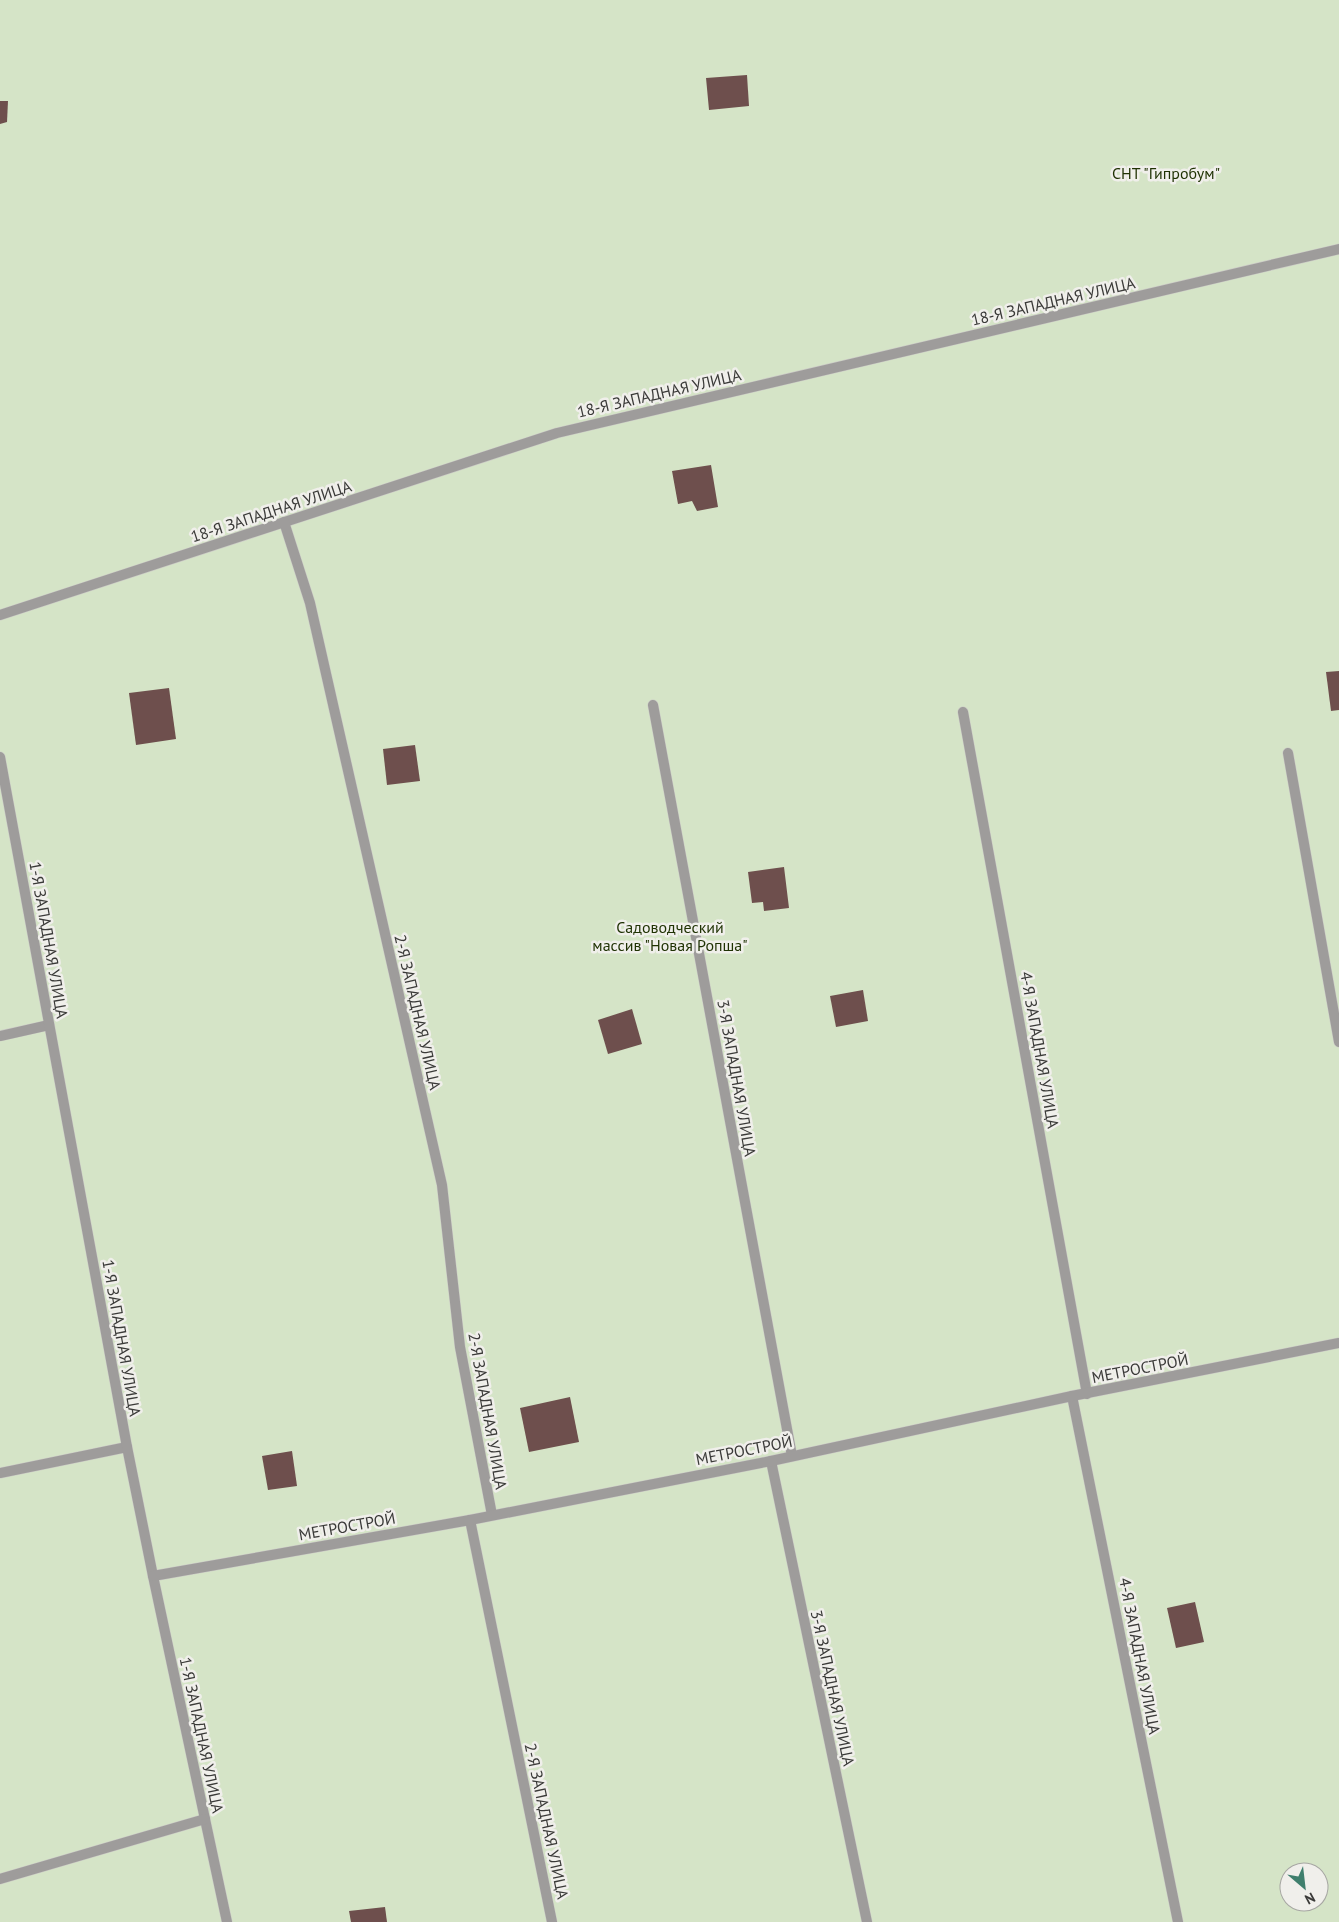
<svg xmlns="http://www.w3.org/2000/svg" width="1339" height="1922" viewBox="0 0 1339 1922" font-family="'PT Sans',sans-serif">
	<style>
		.green { fill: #d5e4c7; fill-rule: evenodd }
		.building { fill: #6e4f4d }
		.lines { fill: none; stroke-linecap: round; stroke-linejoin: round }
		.lane-casing { stroke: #cccbc7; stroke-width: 11 }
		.street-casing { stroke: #cccbc7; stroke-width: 11 }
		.lane { stroke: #9e9c9b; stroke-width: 10 }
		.street { stroke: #9e9c9b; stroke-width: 10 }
		.labels { text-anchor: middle; stroke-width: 5; stroke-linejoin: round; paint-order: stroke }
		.park-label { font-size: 16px; fill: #1f3203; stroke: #f0efeb }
		.street-label { font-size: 16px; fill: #3a3a38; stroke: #f0efeb }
	</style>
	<rect width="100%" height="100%" fill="#f0efeb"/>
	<!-- green -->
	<path class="green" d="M 0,0 L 1339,0 L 1339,1922 L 0,1922 ZM 1289,1872 L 1319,1872 L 1319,1902 L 1289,1902 Z"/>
	<!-- building -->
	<g class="building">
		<path d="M 747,75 L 749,106 L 709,110 L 706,78 Z"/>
		<path d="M 0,101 L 8,101 L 7,122 L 0,124 Z"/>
		<path d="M 711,465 L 718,507 L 697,511 L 692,501 L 678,504 L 672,471 Z"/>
		<path d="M 1339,671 L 1339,710 L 1331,711 L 1326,672 Z"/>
		<path d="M 169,688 L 176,739 L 136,745 L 129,693 Z"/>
		<path d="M 415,745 L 420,781 L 387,785 L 383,749 Z"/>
		<path d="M 784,867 L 789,908 L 764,911 L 763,902 L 752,903 L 748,872 Z"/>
		<path d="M 863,990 L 868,1021 L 836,1027 L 830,996 Z"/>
		<path d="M 632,1009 L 642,1044 L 608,1054 L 598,1020 Z"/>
		<path d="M 570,1397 L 579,1442 L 529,1452 L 520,1408 Z"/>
		<path d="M 292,1451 L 297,1486 L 268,1490 L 262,1456 Z"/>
		<path d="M 1195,1602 L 1204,1642 L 1176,1648 L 1167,1608 Z"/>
		<path d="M 385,1907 L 387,1922 L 351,1922 L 349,1911 Z"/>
	</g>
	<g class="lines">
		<defs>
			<g id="lane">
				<path d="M 0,615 L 557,433 L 1339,249"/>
				<path d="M 0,1036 L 49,1025"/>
				<path d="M 0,1473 L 127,1447"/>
			</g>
			<g id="street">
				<path d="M 284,522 L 310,603 L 442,1185 L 460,1347 L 492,1515"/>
				<path d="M 653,705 L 792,1456"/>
				<path d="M 963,712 L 1087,1394"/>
				<path d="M 1288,753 L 1339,1042"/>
				<path d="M 0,757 L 127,1447 L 153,1576 L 227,1922"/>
				<path d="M 1072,1396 L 1178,1922"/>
				<path d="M 771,1461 L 867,1922"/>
				<path d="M 470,1520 L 552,1922"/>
				<path d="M 153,1576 L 470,1520 L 771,1461 L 1072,1396 L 1339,1343"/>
				<path d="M 0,1879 L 205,1819"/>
			</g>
		</defs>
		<!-- lane casing -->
		<use href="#lane" class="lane-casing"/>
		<!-- street casing -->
		<use href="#street" class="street-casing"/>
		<!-- lane -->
		<use href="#lane" class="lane"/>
		<!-- street -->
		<use href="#street" class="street"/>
	</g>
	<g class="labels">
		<!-- park labels -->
		<g class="park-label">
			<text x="1166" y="179">СНТ "Гипробум"</text>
			<text x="670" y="933">Садоводческий<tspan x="670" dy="18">массив "Новая Ропша"</tspan></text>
		</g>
		<!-- street labels -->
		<g class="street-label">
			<text transform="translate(1053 301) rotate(-13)" y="6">18-Я ЗАПАДНАЯ УЛИЦА</text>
			<text transform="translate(659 393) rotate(-13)" y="6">18-Я ЗАПАДНАЯ УЛИЦА</text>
			<text transform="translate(271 511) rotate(-18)" y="6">18-Я ЗАПАДНАЯ УЛИЦА</text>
			<text transform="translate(49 940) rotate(80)" y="6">1-Я ЗАПАДНАЯ УЛИЦА</text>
			<text transform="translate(418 1012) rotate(77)" y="6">2-Я ЗАПАДНАЯ УЛИЦА</text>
			<text transform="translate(1040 1050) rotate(80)" y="6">4-Я ЗАПАДНАЯ УЛИЦА</text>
			<text transform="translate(737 1078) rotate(80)" y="6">3-Я ЗАПАДНАЯ УЛИЦА</text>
			<text transform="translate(122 1338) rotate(80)" y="6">1-Я ЗАПАДНАЯ УЛИЦА</text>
			<text transform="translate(1140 1368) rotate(-11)" y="6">МЕТРОСТРОЙ</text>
			<text transform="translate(488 1411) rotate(80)" y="6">2-Я ЗАПАДНАЯ УЛИЦА</text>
			<text transform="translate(744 1450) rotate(-11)" y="6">МЕТРОСТРОЙ</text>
			<text transform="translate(347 1526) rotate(-10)" y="6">МЕТРОСТРОЙ</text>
			<text transform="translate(1140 1656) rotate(79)" y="6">4-Я ЗАПАДНАЯ УЛИЦА</text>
			<text transform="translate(833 1688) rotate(78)" y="6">3-Я ЗАПАДНАЯ УЛИЦА</text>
			<text transform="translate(202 1735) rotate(78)" y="6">1-Я ЗАПАДНАЯ УЛИЦА</text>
			<text transform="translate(547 1821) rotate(78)" y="6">2-Я ЗАПАДНАЯ УЛИЦА</text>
		</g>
	</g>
	<!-- north arrow -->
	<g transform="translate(1304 1887) rotate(152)"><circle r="24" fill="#f0efeb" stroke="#a7a7a3"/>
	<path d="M0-4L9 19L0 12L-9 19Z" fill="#3f7f6d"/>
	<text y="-8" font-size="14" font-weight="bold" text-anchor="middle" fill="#3a3a38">N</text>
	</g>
</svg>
